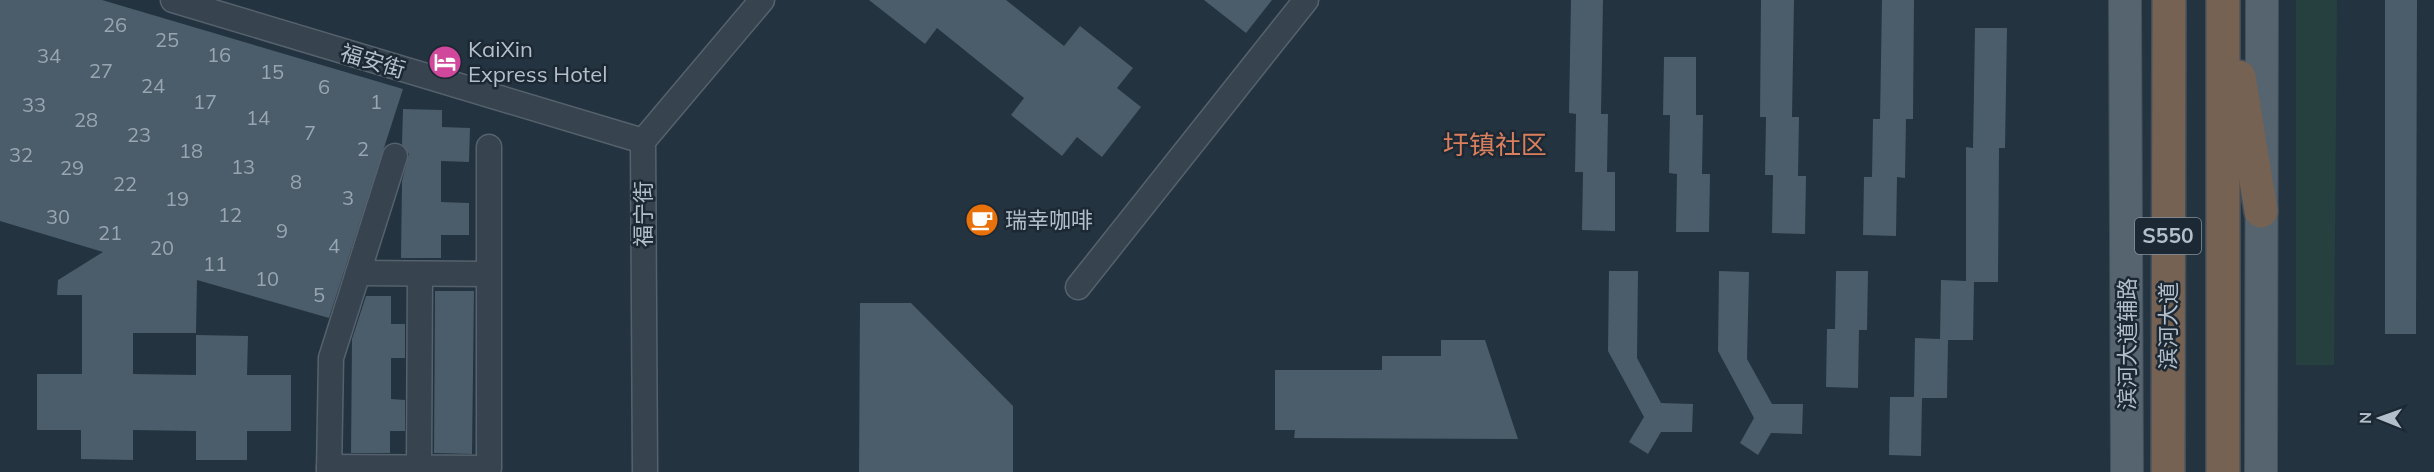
<svg xmlns="http://www.w3.org/2000/svg" width="2434" height="472" viewBox="0 0 2434 472" font-family="Mulish,'Noto Sans SC',sans-serif">
	<style>
		.green { fill: #25403e }
		.building { fill: #4b5d6a }
		.lines { fill: none; stroke-linecap: round; stroke-linejoin: round }
		.minor-casing { stroke: #55626d; stroke-width: 27 }
		.major-casing { stroke: #43505b; stroke-width: 34 }
		.highway-casing { stroke: #424f5a; stroke-width: 36 }
		.minor { stroke: #37444f; stroke-width: 24 }
		.major { stroke: #55646f; stroke-width: 32 }
		.highway { stroke: #756253; stroke-width: 33 }
		.labels { text-anchor: middle; stroke-width: 5; stroke-linejoin: round; paint-order: stroke }
		.number-label { font-size: 20px; fill: #99a6b2 }
		.shield { fill: #1c2934; stroke: #86929d; stroke-width: 1.5 }
		.shield-label { font-size: 21px; font-weight: bold; fill: #b3bfca }
		.poi-label { font-size: 22px; fill: #b3bfca; stroke: #1c2934; text-anchor: start }
		.street-label { font-size: 22px; fill: #b3bfca; stroke: #1c2934 }
		.quarter-label { font-size: 26px; fill: #da7f5d; stroke: #1c2934 }
	</style>
	<rect width="100%" height="100%" fill="#23333f"/>
	<!-- green -->
	<path class="green" d="M 2296,0 L 2337,0 L 2334,365 L 2296,365 Z"/>
	<!-- building -->
	<g class="building">
		<path d="M 0,0 L 102,0 L 403,89 L 329,318 L 197,280 L 196,333 L 133,333 L 133,374 L 196,375 L 196,335 L 248,336 L 247,375 L 291,375 L 291,431 L 247,431 L 247,460 L 196,460 L 196,431 L 133,430 L 133,460 L 81,459 L 81,430 L 37,430 L 37,374 L 82,374 L 82,295 L 57,295 L 58,280 L 103,252 L 0,221 Z"/>
		<path d="M 869,0 L 1006,0 L 1064,46 L 1080,26 L 1133,68 L 1117,88 L 1141,107 L 1102,157 L 1077,137 L 1062,156 L 1011,115 L 1024,98 L 937,28 L 925,44 Z"/>
		<path d="M 1204,0 L 1272,0 L 1246,33 Z"/>
		<path d="M 1571,0 L 1603,0 L 1601,114 L 1608,114 L 1607,172 L 1615,172 L 1615,231 L 1582,230 L 1583,172 L 1575,172 L 1576,114 L 1569,113 Z"/>
		<path d="M 1761,0 L 1794,0 L 1792,117 L 1799,117 L 1798,176 L 1806,176 L 1805,234 L 1772,233 L 1773,175 L 1765,175 L 1766,117 L 1760,117 Z"/>
		<path d="M 1882,0 L 1914,0 L 1913,119 L 1906,119 L 1905,178 L 1897,177 L 1896,236 L 1863,235 L 1864,177 L 1872,177 L 1873,119 L 1880,119 Z"/>
		<path d="M 2385,0 L 2417,0 L 2416,334 L 2385,334 Z"/>
		<path d="M 1975,28 L 2007,28 L 2005,148 L 1999,148 L 1998,282 L 1974,282 L 1973,340 L 1948,340 L 1947,398 L 1922,398 L 1921,456 L 1889,455 L 1890,397 L 1914,397 L 1915,338 L 1940,339 L 1941,280 L 1966,281 L 1966,147 L 1973,148 Z"/>
		<path d="M 1664,57 L 1696,57 L 1696,115 L 1703,115 L 1702,174 L 1710,174 L 1709,232 L 1676,232 L 1677,174 L 1669,173 L 1670,115 L 1663,115 Z"/>
		<path d="M 403,109 L 442,110 L 442,127 L 470,128 L 469,162 L 441,161 L 441,202 L 469,203 L 469,235 L 441,235 L 441,258 L 401,258 L 402,181 L 409,154 L 402,144 Z"/>
		<path d="M 1609,271 L 1638,271 L 1637,358 L 1661,403 L 1693,404 L 1692,432 L 1661,432 L 1648,454 L 1629,442 L 1644,417 L 1608,351 Z"/>
		<path d="M 1719,271 L 1749,272 L 1747,359 L 1772,404 L 1803,404 L 1802,434 L 1771,433 L 1758,455 L 1740,443 L 1754,418 L 1718,351 Z"/>
		<path d="M 1836,271 L 1868,271 L 1867,330 L 1859,330 L 1858,388 L 1826,387 L 1827,329 L 1835,329 Z"/>
		<path d="M 435,291 L 474,291 L 472,454 L 434,453 Z"/>
		<path d="M 366,296 L 391,296 L 391,324 L 405,324 L 405,358 L 391,358 L 391,399 L 405,400 L 405,431 L 390,431 L 390,453 L 351,453 L 352,339 Z"/>
		<path d="M 860,303 L 911,303 L 1013,406 L 1013,472 L 859,472 Z"/>
		<path d="M 1441,340 L 1485,340 L 1518,439 L 1294,438 L 1295,430 L 1275,430 L 1275,370 L 1382,370 L 1382,356 L 1441,356 Z"/>
	</g>
	<g class="lines">
		<defs>
			<g id="minor">
				<path d="M 173,0 L 643,141"/>
				<path d="M 358,273 L 488,274"/>
				<path d="M 1078,287 L 1306,0"/>
				<path d="M 329,467 L 489,468 L 489,147"/>
				<path d="M 419,468 L 420,274"/>
				<path d="M 329,472 L 331,358 L 395,156"/>
				<path d="M 645,472 L 643,141 L 762,0"/>
			</g>
			<g id="major">
				<path d="M 2125,0 L 2127,472"/>
				<path d="M 2261,472 L 2262,0"/>
			</g>
			<g id="highway">
				<path d="M 2223,0 L 2223,472"/>
				<path d="M 2239,77 L 2261,211"/>
				<path d="M 2168,472 L 2169,0"/>
			</g>
		</defs>
		<!-- minor casing -->
		<use href="#minor" class="minor-casing"/>
		<!-- major casing -->
		<use href="#major" class="major-casing"/>
		<!-- highway casing -->
		<use href="#highway" class="highway-casing"/>
		<!-- minor -->
		<use href="#minor" class="minor"/>
		<!-- major -->
		<use href="#major" class="major"/>
		<!-- highway -->
		<use href="#highway" class="highway"/>
	</g>
	<!-- icons -->
	<defs>
		<symbol id="hotel-disc" viewBox="-11 -11 22 22"><circle r="9.5" fill="#d1479c" stroke="#1c2934"/><path d="M-6-4.5h1.5V1H6V5H4.5V3h-9V5H-6ZM-4 0a1.8 1.8 0 1 1 3.6 0ZM.5 0V-2.5h3Q6-2.5 6 0Z" fill="#fff"/></symbol>
		<symbol id="cafe-disc" viewBox="-11 -11 22 22"><circle r="9.5" fill="#e8710a" stroke="#1c2934"/><path d="M-5.5-4.5H6V0H3Q3 3.5 0 3.5H-2.5Q-5.5 3.5-5.5 0ZM3-3.2v2h1.7v-2ZM-6 4.5H4V6H-6Z" fill="#fff"/></symbol>
	</defs>
	<g fill-rule="evenodd">
		<use href="#hotel-disc" x="426" y="43" width="38" height="38"/>
		<use href="#cafe-disc" x="963" y="201" width="38" height="38"/>
	</g>
	<g class="labels">
		<!-- number labels -->
		<g class="number-label">
			<text x="115" y="32">26</text>
			<text x="167" y="47">25</text>
			<text x="219" y="62">16</text>
			<text x="49" y="63">34</text>
			<text x="101" y="78">27</text>
			<text x="272" y="79">15</text>
			<text x="153" y="93">24</text>
			<text x="324" y="94">6</text>
			<text x="205" y="109">17</text>
			<text x="376" y="109">1</text>
			<text x="34" y="112">33</text>
			<text x="258" y="125">14</text>
			<text x="86" y="127">28</text>
			<text x="310" y="140">7</text>
			<text x="139" y="142">23</text>
			<text x="363" y="156">2</text>
			<text x="191" y="158">18</text>
			<text x="21" y="162">32</text>
			<text x="243" y="174">13</text>
			<text x="72" y="175">29</text>
			<text x="296" y="189">8</text>
			<text x="125" y="191">22</text>
			<text x="348" y="205">3</text>
			<text x="177" y="206">19</text>
			<text x="230" y="222">12</text>
			<text x="58" y="224">30</text>
			<text x="282" y="238">9</text>
			<text x="110" y="240">21</text>
			<text x="334" y="253">4</text>
			<text x="162" y="255">20</text>
			<text x="215" y="271">11</text>
			<text x="267" y="286">10</text>
			<text x="319" y="302">5</text>
		</g>
		<!-- shield labels -->
		<rect class="shield" x="2135" y="218" width="66" height="36" rx="4.5"/>
		<g class="shield-label">
			<text x="2168" y="243">S550</text>
		</g>
		<!-- poi labels -->
		<g class="poi-label">
			<text x="468" y="57">KaiXin<tspan x="468" dy="25">Express Hotel</tspan></text>
			<text x="1005" y="228">瑞幸咖啡</text>
		</g>
		<!-- street labels -->
		<g class="street-label">
			<text transform="translate(373 61) rotate(17)" y="8">福安街</text>
			<text transform="translate(643 214) rotate(-90)" y="8">福宁街</text>
			<text transform="translate(2168 326) rotate(-90)" y="8">滨河大道</text>
			<text transform="translate(2127 344) rotate(-90)" y="8">滨河大道辅路</text>
		</g>
		<!-- quarter labels -->
		<g class="quarter-label">
			<text x="1495" y="154">圩镇社区</text>
		</g>
	</g>
	<!-- north arrow -->
	<g transform="translate(2380 418) rotate(271)" stroke="#1c2934" stroke-width="4.5" paint-order="stroke">
	<path d="M0-4.5L10 22L0 15L-10 22Z" fill="#b3bfca"/>
	<text y="-9" font-size="16" font-weight="bold" text-anchor="middle" fill="#b3bfca">N</text>
	</g>
</svg>
